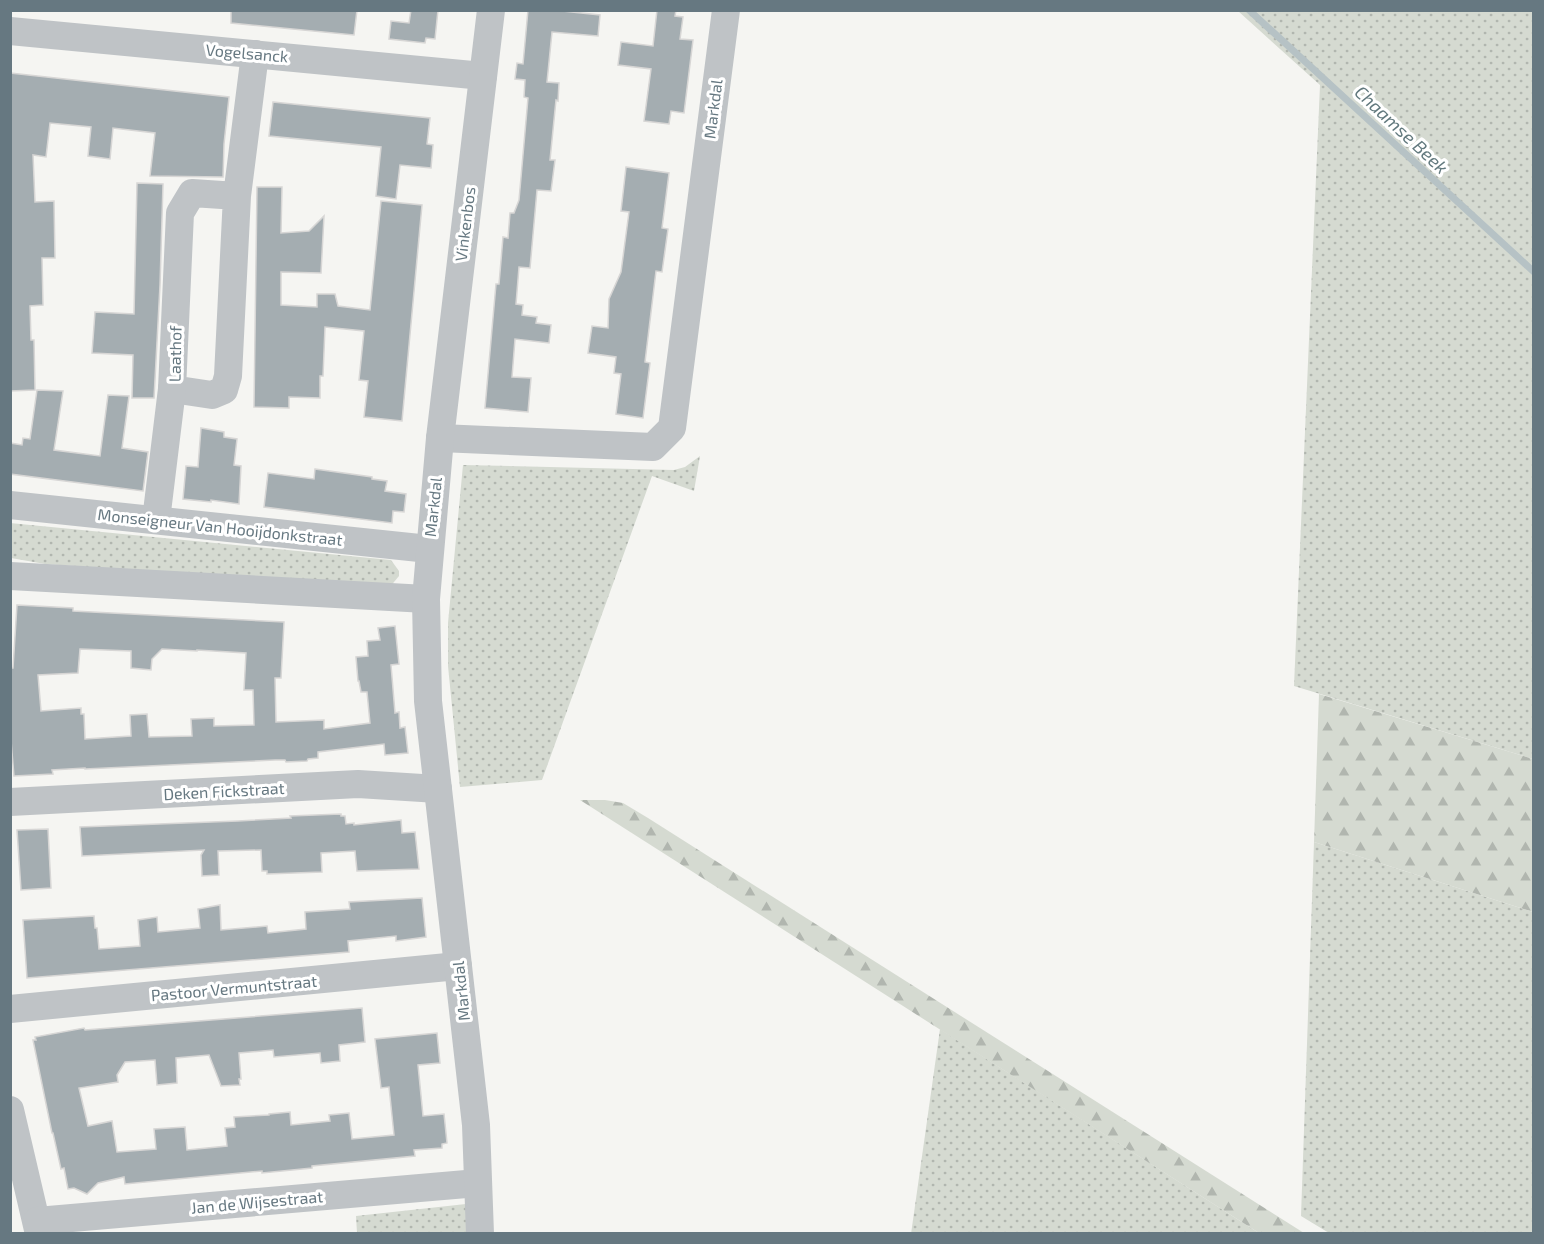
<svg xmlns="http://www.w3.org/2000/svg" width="1544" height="1244" viewBox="0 0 1544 1244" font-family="'Exo 2',sans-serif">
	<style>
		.grass { fill: url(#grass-dots) }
		.forest { fill: url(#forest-firs) }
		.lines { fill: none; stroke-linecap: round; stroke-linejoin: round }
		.stream { stroke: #b6c2c5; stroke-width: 7 }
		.building { fill: #a4adb1; stroke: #d7d6d5; stroke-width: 1.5; fill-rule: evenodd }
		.minor { stroke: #bfc3c6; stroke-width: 28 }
		.labels { text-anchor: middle; stroke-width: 6; stroke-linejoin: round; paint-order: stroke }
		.street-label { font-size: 16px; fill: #667881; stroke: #fff }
		.water-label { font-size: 18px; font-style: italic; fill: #62797e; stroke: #fff }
	</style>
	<defs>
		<pattern id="grass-dots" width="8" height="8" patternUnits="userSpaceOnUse" patternTransform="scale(1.5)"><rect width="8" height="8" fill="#d5dad1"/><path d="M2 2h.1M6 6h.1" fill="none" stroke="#b1b6af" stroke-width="1.8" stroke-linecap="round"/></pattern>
		<pattern id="forest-firs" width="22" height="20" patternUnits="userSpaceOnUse" patternTransform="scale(1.5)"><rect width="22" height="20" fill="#d5dad1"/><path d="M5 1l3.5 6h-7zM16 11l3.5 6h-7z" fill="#b1b6af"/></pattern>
	</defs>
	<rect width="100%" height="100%" fill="#f5f5f2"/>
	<!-- grass -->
	<g class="grass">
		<path d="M 1238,11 L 1533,11 L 1533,759 L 1294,686 L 1320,85 Z"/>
		<path d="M 700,456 L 694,491 L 652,476 L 542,780 L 460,787 L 448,666 L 448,623 L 463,465 L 674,470 L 685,467 Z"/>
		<path d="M 10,523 L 391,560 L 399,571 L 399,576 L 389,588 L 45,564 L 11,558 Z"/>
		<path d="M 1314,842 L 1533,912 L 1533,1233 L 1329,1233 L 1301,1216 Z"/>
		<path d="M 940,1029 L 1259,1233 L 911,1234 Z"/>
		<path d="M 466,1204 L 467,1233 L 357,1233 L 356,1216 Z"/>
	</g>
	<!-- forest -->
	<g class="forest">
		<path d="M 1319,694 L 1533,759 L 1533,912 L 1314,842 Z"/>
		<path d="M 580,800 L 605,800 L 623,803 L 648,818 L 1304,1233 L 1259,1233 Z"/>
	</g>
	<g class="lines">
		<!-- stream -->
		<path class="stream" d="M 1249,10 L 1534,272"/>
	</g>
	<!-- building -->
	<g class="building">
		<path d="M 231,10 L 357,10 L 354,35 L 231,23 Z"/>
		<path d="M 411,10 L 438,10 L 435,39 L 426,38 L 425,43 L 389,39 L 391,21 L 409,23 Z"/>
		<path d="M 528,10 L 553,10 L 600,15 L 598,36 L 552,32 L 547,82 L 559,83 L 558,101 L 556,100 L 550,160 L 555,160 L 551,191 L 537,190 L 530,268 L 519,267 L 516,304 L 523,305 L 522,315 L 537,317 L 536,323 L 551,325 L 549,343 L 515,339 L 512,377 L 531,378 L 528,412 L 485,408 L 496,284 L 499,284 L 503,237 L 508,238 L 510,213 L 514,213 L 519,200 L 528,98 L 524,97 L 525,80 L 515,79 L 517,63 L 523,64 Z"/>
		<path d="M 657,10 L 676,10 L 675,16 L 683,17 L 680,39 L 693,40 L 684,113 L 671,111 L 669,124 L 644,121 L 651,69 L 618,65 L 621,42 L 653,46 Z"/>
		<path d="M 10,73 L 229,97 L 224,144 L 223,177 L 150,176 L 155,133 L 113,128 L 110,159 L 88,156 L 91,127 L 50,123 L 46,157 L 33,155 L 35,202 L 54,201 L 55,258 L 42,258 L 43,305 L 30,306 L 31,340 L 34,340 L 35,390 L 10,391 Z"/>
		<path d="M 273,102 L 430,118 L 427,144 L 433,145 L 431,168 L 400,165 L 396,199 L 376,196 L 381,147 L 269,136 Z"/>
		<path d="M 626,167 L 669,173 L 662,228 L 668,229 L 662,272 L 656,271 L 645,362 L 650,363 L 643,418 L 616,414 L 621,374 L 614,373 L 616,357 L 588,353 L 592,326 L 608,328 L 609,299 L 621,272 L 629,212 L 621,211 Z"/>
		<path d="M 137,183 L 163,184 L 160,285 L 154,398 L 132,398 L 133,355 L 92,353 L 95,312 L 134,314 Z"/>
		<path d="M 257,187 L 282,187 L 281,233 L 309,231 L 324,216 L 321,273 L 281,272 L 281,305 L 317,307 L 317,294 L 335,294 L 338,306 L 370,310 L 381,201 L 422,205 L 402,421 L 364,417 L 368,381 L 359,380 L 364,331 L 325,327 L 323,376 L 320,376 L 320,398 L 289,397 L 289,408 L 254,407 Z"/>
		<path d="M 37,390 L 63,391 L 54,450 L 100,456 L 108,395 L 129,396 L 122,448 L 148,452 L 143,491 L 10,474 L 10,443 L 22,445 L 23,438 L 30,439 Z"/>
		<path d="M 201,428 L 224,432 L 224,437 L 237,439 L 234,465 L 241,466 L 239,504 L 211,500 L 211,502 L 183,499 L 186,466 L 198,467 Z"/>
		<path d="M 315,469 L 372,477 L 372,479 L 387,481 L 385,491 L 406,494 L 404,512 L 393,511 L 392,523 L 264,507 L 268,473 L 314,479 Z"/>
		<path d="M 17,605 L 73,608 L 73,611 L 284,622 L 281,678 L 275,678 L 276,722 L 324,720 L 324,729 L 370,723 L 367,692 L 361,692 L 359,681 L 358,681 L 356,657 L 368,656 L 367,641 L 380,640 L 378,628 L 395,626 L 399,664 L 391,665 L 395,713 L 399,712 L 400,728 L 405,727 L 408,753 L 385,755 L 384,744 L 318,752 L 318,758 L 308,759 L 307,761 L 286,762 L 285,760 L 275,760 L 85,769 L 85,768 L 52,770 L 53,774 L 14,776 L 10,729 L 10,668 L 13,668 ZM 80,649 L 131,651 L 131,668 L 151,670 L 152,659 L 162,649 L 197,651 L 197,650 L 246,653 L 244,690 L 253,690 L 254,725 L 214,726 L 214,718 L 191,719 L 192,736 L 149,737 L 147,714 L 130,715 L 131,736 L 85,739 L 84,714 L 81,714 L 81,708 L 41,711 L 38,675 L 78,673 Z"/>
		<path d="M 341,814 L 341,816 L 345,816 L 346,824 L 354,823 L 354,825 L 401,820 L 402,833 L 415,832 L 419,869 L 357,871 L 355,851 L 321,853 L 322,872 L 267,874 L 267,871 L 262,871 L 261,850 L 218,851 L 219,875 L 202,876 L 201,855 L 204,850 L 82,856 L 80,827 L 238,821 L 291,818 L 290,816 Z"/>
		<path d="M 48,829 L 51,888 L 21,890 L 17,830 Z"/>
		<path d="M 422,898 L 426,937 L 396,941 L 396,936 L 348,941 L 349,952 L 27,978 L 23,920 L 94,916 L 95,928 L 97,928 L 99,949 L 140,946 L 138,920 L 157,917 L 158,932 L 200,928 L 198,909 L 220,905 L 221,930 L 267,926 L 268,933 L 306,929 L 305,912 L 350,909 L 349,902 Z"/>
		<path d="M 362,1008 L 365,1042 L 339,1045 L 340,1061 L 321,1063 L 320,1053 L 274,1057 L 273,1050 L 239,1053 L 241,1079 L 239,1079 L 240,1085 L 221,1086 L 209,1055 L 176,1058 L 177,1083 L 157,1085 L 155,1060 L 125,1062 L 117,1075 L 118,1082 L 79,1088 L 88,1126 L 112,1121 L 117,1152 L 156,1149 L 154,1129 L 185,1127 L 187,1150 L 227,1146 L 225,1128 L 235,1127 L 234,1117 L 269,1115 L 269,1114 L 290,1112 L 291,1125 L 330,1121 L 329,1115 L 349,1113 L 352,1139 L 394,1135 L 389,1087 L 381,1088 L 375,1039 L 437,1033 L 440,1063 L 418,1065 L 423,1116 L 444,1114 L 447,1143 L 442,1144 L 442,1148 L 414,1150 L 415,1156 L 312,1166 L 312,1168 L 262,1173 L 262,1171 L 125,1184 L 124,1177 L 98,1183 L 87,1194 L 74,1188 L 68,1189 L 64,1168 L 61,1169 L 53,1133 L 52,1133 L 33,1040 L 36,1040 L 35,1037 L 84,1028 L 85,1030 Z"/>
	</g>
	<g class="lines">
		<!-- minor -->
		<g class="minor">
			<path d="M 10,31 L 483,76"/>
			<path d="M 237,196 L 192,193 L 180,213 L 172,389 L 212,395 L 224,390 L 228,376 L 237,196 L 255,54"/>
			<path d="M 440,438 L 653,447 L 672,428 L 726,10"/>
			<path d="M 10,505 L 429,549"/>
			<path d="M 156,520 L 172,389"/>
			<path d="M 10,576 L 426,599"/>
			<path d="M 10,802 L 358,784 L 438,789"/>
			<path d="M 10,1009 L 458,966"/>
			<path d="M 10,1110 L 39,1234"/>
			<path d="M 37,1221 L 478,1183"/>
			<path d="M 480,1234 L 476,1125 L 428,701 L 426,599 L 440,438 L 491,10"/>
		</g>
	</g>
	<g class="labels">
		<!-- street labels -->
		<g class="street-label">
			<text transform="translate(247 53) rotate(5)" y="6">Vogelsanck</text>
			<text transform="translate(713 109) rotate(-83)" y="6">Markdal</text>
			<text transform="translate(465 224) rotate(-83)" y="6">Vinkenbos</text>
			<text transform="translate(175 354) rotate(-89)" y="6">Laathof</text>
			<text transform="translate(433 507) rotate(-84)" y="6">Markdal</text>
			<text transform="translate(220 527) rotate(6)" y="6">Monseigneur Van Hooijdonkstraat</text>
			<text transform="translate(224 791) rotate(-3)" y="6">Deken Fickstraat</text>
			<text transform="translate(234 988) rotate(-5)" y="6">Pastoor Vermuntstraat</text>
			<text transform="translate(461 991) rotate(-96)" y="6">Markdal</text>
			<text transform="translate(257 1202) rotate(-5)" y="6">Jan de Wijsestraat</text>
		</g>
		<!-- water labels -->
		<g class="water-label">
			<text transform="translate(1401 130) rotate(43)" y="6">Chaamse Beek</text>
		</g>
	</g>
	<!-- border -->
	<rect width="1544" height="1244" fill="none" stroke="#667881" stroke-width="24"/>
</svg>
